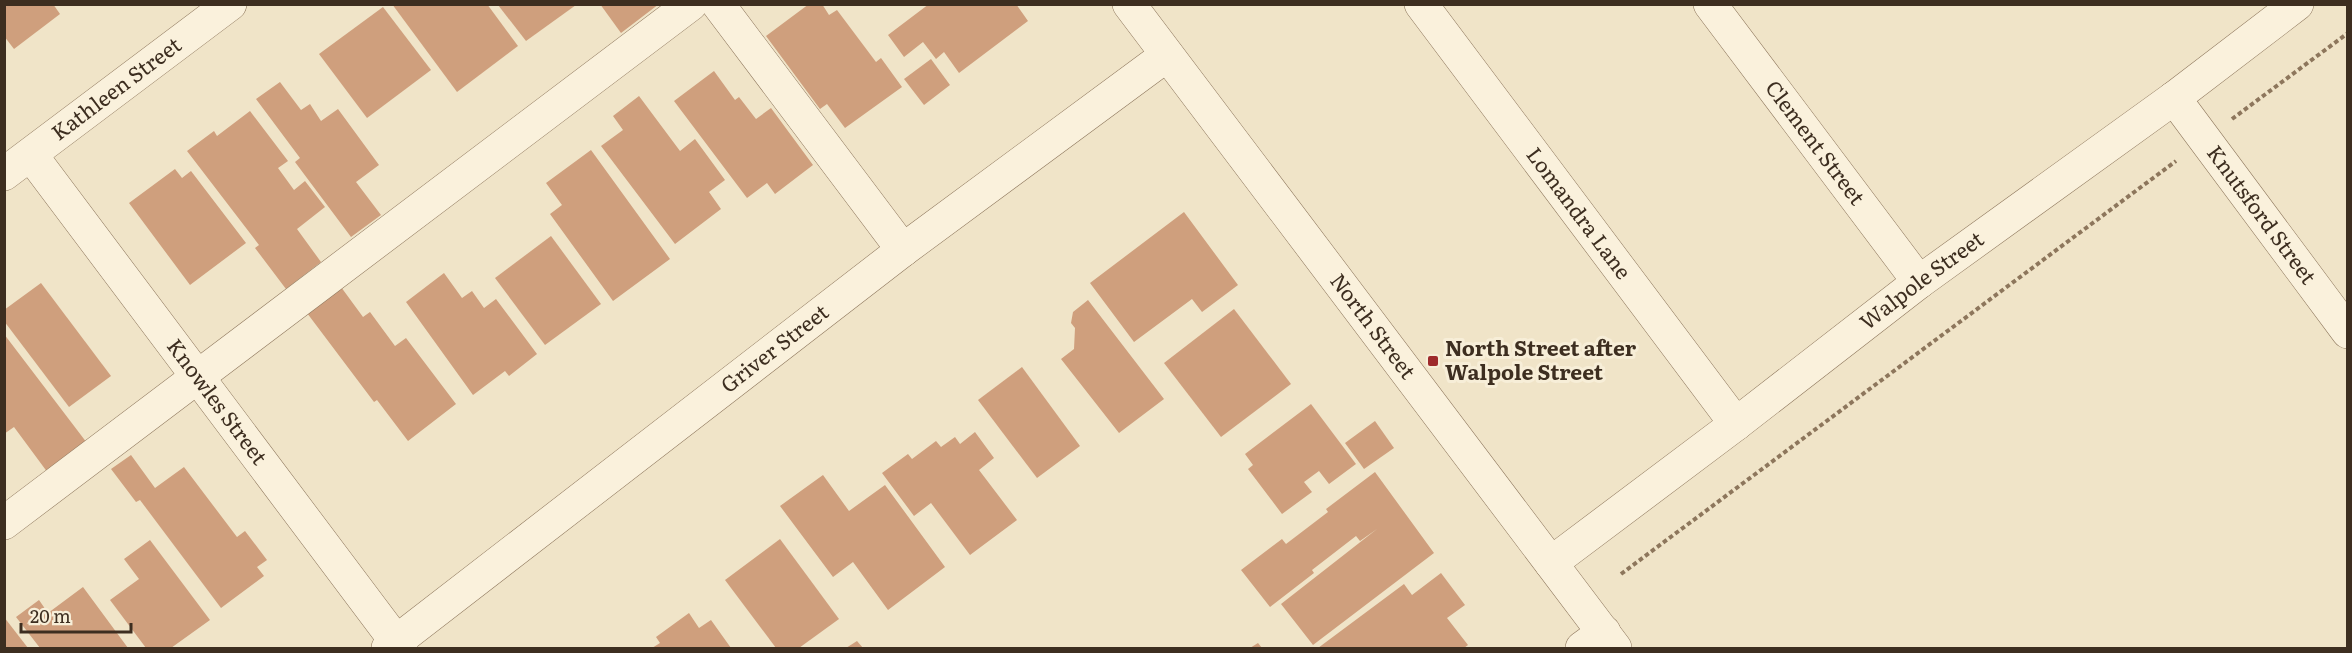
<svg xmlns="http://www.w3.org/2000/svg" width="2352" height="653" viewBox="0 0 2352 653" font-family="Literata,serif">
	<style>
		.building { fill: #cf9f7d }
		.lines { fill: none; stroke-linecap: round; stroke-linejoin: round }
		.minor-casing { stroke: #8d765c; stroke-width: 34 }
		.path { stroke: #8d765c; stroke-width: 4; stroke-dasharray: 4.5 3; stroke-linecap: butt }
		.minor { stroke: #faf1dc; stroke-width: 33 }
		.poi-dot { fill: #9e2a2b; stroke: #f7eed8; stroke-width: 2 }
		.labels { text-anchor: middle; stroke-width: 6; stroke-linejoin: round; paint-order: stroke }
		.street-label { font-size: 21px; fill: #3d2e20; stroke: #f7eed8 }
		.poi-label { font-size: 21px; font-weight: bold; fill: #3d2e20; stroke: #f7eed8; text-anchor: start }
	</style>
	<rect width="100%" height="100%" fill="#f0e4c8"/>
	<!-- building -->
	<g class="building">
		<path d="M 4,4 L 53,4 L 60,14 L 14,49 L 4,36 Z"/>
		<path d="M 392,4 L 487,4 L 518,46 L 457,92 Z"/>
		<path d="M 600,4 L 659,4 L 621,33 Z"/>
		<path d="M 809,4 L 822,4 L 829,15 L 837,10 L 876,62 L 881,58 L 902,87 L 845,128 L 827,104 L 820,109 L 766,36 Z"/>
		<path d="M 929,4 L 1016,4 L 1028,21 L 959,73 L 944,52 L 936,59 L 923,42 L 904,57 L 888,35 Z"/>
		<path d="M 498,5 L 576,5 L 526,41 Z"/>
		<path d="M 383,7 L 431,70 L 367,118 L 319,54 Z"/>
		<path d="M 931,59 L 950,85 L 924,105 L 904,79 Z"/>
		<path d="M 714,71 L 735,100 L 739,97 L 756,119 L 771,108 L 813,165 L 775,194 L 767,183 L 747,198 L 674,101 Z"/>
		<path d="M 280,82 L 301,110 L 310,104 L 321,121 L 338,109 L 379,165 L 356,182 L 381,215 L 351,237 L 295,162 L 300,158 L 256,99 Z"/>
		<path d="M 639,96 L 680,151 L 695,139 L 725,180 L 709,192 L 721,209 L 675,244 L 601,146 L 623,130 L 613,116 Z"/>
		<path d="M 250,111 L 288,161 L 278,168 L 294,190 L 305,181 L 325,207 L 297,229 L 321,262 L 286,289 L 255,248 L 259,245 L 187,151 L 214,131 L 217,136 Z"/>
		<path d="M 591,150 L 670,259 L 613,301 L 550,214 L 562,205 L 546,183 Z"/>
		<path d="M 175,169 L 182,178 L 191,171 L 246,243 L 190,285 L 129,203 Z"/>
		<path d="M 1184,212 L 1238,285 L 1202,312 L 1192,299 L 1134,342 L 1090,283 Z"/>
		<path d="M 551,236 L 601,304 L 545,345 L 495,278 Z"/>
		<path d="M 444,273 L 462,298 L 472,291 L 484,308 L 496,299 L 537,354 L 509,376 L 505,371 L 473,395 L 406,302 Z"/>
		<path d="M 41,283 L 111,376 L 69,407 L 4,321 L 4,310 Z"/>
		<path d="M 341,287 L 363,317 L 370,312 L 395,346 L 406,338 L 456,404 L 408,441 L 377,400 L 374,402 L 307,313 Z"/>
		<path d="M 1088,300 L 1164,399 L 1119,433 L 1061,359 L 1074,349 L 1075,328 L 1071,323 L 1073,312 Z"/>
		<path d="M 1234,309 L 1291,384 L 1221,437 L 1164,363 Z"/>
		<path d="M 4,334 L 87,443 L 48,473 L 14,427 L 4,434 Z"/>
		<path d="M 1022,367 L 1080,446 L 1037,478 L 978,400 Z"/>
		<path d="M 1311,404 L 1356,464 L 1329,484 L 1319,471 L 1304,482 L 1312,492 L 1282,514 L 1248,469 L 1253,465 L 1245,454 Z"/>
		<path d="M 1375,421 L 1394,448 L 1364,469 L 1345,443 Z"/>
		<path d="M 975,432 L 994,458 L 979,470 L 1017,520 L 970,555 L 931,503 L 914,516 L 882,473 L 908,454 L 912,459 L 936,441 L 941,447 L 955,437 L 960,444 Z"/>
		<path d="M 131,455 L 155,488 L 184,467 L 237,537 L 245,531 L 267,560 L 257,567 L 264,576 L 221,608 L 140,500 L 136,502 L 111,469 Z"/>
		<path d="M 1375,472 L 1434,553 L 1313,645 L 1281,604 L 1377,529 L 1360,541 L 1356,536 L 1312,570 L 1314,573 L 1270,607 L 1241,570 L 1282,539 L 1286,544 L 1328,512 L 1326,509 Z"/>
		<path d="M 823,475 L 849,511 L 885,485 L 945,567 L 888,610 L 853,562 L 833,577 L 780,506 Z"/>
		<path d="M 780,539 L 839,619 L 799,648 L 776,648 L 725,580 Z"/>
		<path d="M 150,540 L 210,620 L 171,648 L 146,648 L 110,600 L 139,579 L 124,559 Z"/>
		<path d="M 1441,573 L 1465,605 L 1447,618 L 1468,645 L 1464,648 L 1318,648 L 1404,584 L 1412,595 Z"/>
		<path d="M 83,587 L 128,648 L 40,648 L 16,617 L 39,600 L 48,613 Z"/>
		<path d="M 689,613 L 699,628 L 711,620 L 731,648 L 652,648 L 660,643 L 656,637 Z"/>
		<path d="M 4,617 L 28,648 L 4,648 Z"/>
		<path d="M 857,641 L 863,648 L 846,648 Z"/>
		<path d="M 1258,643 L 1262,648 L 1250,648 Z"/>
	</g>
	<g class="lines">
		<defs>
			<g id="minor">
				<path d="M 718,4 L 903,250"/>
				<path id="s1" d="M 1129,4 L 1615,648"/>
				<path id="s2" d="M 1421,4 L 1736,424"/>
				<path id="s3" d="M 1710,4 L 1919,282"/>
				<path id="s4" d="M 2174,98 L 2348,332"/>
				<path id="s5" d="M 31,155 L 401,648"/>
				<path id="s6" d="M 4,174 L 230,4"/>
				<path d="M 4,523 L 691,4"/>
				<path id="s7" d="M 1551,563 L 1736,424 L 1919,282 L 2174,98 L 2297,4"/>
				<path id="s8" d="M 388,648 L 903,250 L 1167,55"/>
				<path d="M 1582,648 L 1604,632"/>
			</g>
		</defs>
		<!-- minor casing -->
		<use href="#minor" class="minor-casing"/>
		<!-- path -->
		<g class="path">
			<path d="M 2232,119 L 2348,33"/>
			<path d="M 1621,574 L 2176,161"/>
		</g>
		<!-- minor -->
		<use href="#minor" class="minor"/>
	</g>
	<!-- markers -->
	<rect class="poi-dot" x="1427" y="355" width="12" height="12" rx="3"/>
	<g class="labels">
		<!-- street labels -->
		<g class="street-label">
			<text dy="7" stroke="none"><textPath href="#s6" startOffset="141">Kathleen Street</textPath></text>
			<text dy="7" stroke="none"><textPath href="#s3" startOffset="174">Clement Street</textPath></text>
			<text dy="7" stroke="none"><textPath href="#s2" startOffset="262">Lomandra Lane</textPath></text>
			<text dy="7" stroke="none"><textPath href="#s4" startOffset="146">Knutsford Street</textPath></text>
			<text dy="7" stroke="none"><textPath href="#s7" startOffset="466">Walpole Street</textPath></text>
			<text dy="7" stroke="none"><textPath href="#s1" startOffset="404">North Street</textPath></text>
			<text dy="7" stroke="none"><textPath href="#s8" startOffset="489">Griver Street</textPath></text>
			<text dy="7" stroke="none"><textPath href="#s5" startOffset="309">Knowles Street</textPath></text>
		</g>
		<!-- poi labels -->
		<g class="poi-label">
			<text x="1445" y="356">North Street after<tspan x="1445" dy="24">Walpole Street</tspan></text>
		</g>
	</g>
	<!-- border -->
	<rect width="2352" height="653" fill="none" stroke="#3d2e20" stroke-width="12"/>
	<!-- scale -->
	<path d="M21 623v9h110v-9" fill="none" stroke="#3d2e20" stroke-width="3"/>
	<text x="30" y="623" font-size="18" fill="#3d2e20" stroke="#f7eed8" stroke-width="4.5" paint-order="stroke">20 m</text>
</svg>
